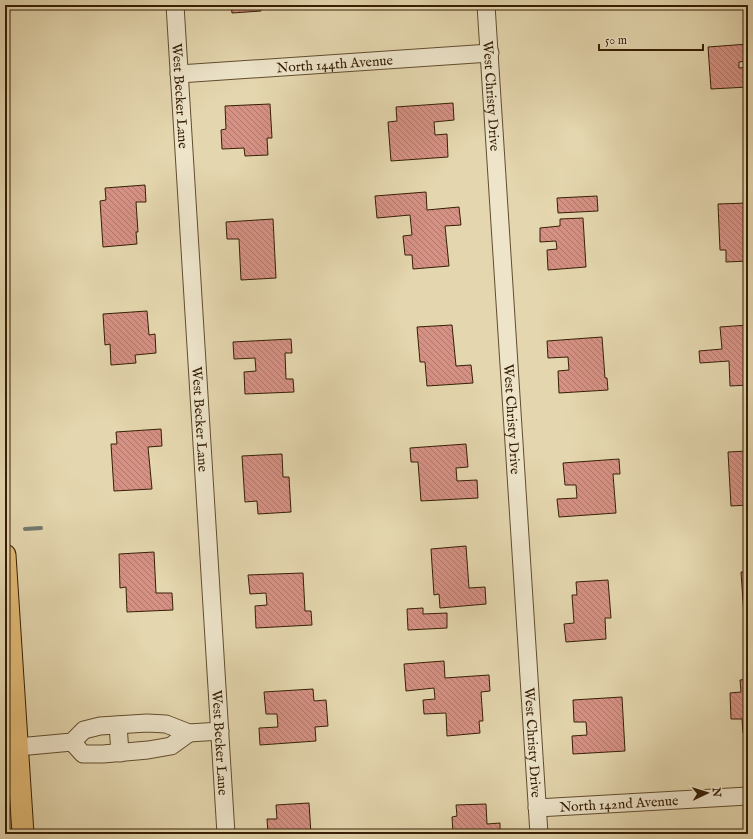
<svg xmlns="http://www.w3.org/2000/svg" width="753" height="839" viewBox="0 0 753 839" font-family="'IM FELL English',serif">
	<style>
		.lines { fill: none; stroke-linecap: round; stroke-linejoin: round }
		.stream { stroke: #737a6f; stroke-width: 4 }
		.building { fill: url(#building-back-hatch); stroke: #361f04 }
		.minor-casing { stroke: #624d2e; stroke-width: 19 }
		.major-casing { stroke: #361f04; stroke-width: 23 }
		.minor { stroke: #ede4ca; stroke-width: 17 }
		.major { stroke: #e2bb77; stroke-width: 21 }
		.labels { text-anchor: middle; stroke-width: 3; stroke-linejoin: round; paint-order: stroke }
		.street-label { font-size: 14px; fill: #361f04; stroke: #ede4ca }
	</style>
	<defs>
		<pattern id="building-back-hatch" width="6" height="6" patternUnits="userSpaceOnUse"><rect width="6" height="6" fill="#d59184"/><path d="M-1 5l2 2M0 0l6 6M5-1l2 2" fill="none" stroke="#ae766a"/></pattern>
	</defs>
	<rect width="100%" height="100%" fill="#e4d6ae"/>
	<filter id="stains"><feTurbulence type="fractalNoise" baseFrequency=".005" numOctaves="4"/><feColorMatrix values="0 0 0 0 .2 0 0 0 0 .09 0 0 0 0 .02 0 0 0 .5 -.17"/></filter>
	<radialGradient id="worn" r=".72"><stop offset=".6" stop-color="#630" stop-opacity="0"/><stop offset="1" stop-color="#630" stop-opacity=".3"/></radialGradient>
	<g class="lines">
		<!-- stream -->
		<path class="stream" d="M 25,529 L 41,528"/>
	</g>
	<!-- building -->
	<g class="building">
		<path d="M 231,5 L 261,5 L 261,11 L 232,13 Z"/>
		<path d="M 748,44 L 748,61 L 739,62 L 739,68 L 748,67 L 748,87 L 711,89 L 708,47 Z"/>
		<path d="M 453,103 L 454,120 L 434,122 L 435,135 L 447,134 L 448,157 L 391,161 L 388,122 L 397,121 L 396,107 Z"/>
		<path d="M 270,104 L 272,138 L 267,138 L 268,155 L 245,156 L 244,148 L 222,149 L 221,130 L 226,129 L 225,106 Z"/>
		<path d="M 145,185 L 146,202 L 136,202 L 138,232 L 136,232 L 137,244 L 103,247 L 100,201 L 106,200 L 105,188 Z"/>
		<path d="M 426,192 L 427,210 L 459,207 L 461,225 L 445,226 L 449,266 L 413,269 L 412,255 L 405,255 L 403,236 L 412,235 L 410,215 L 377,218 L 375,196 Z"/>
		<path d="M 597,196 L 598,211 L 558,213 L 557,198 Z"/>
		<path d="M 748,203 L 748,261 L 726,262 L 726,250 L 720,250 L 718,204 Z"/>
		<path d="M 583,218 L 586,267 L 548,270 L 547,250 L 557,249 L 556,241 L 540,242 L 540,228 L 560,226 L 560,219 Z"/>
		<path d="M 273,219 L 276,278 L 241,280 L 239,239 L 227,239 L 226,222 Z"/>
		<path d="M 147,311 L 149,335 L 155,334 L 156,353 L 135,355 L 136,363 L 111,365 L 110,344 L 105,345 L 103,314 Z"/>
		<path d="M 452,325 L 456,366 L 471,365 L 473,383 L 427,386 L 425,362 L 420,362 L 417,327 Z"/>
		<path d="M 748,325 L 748,385 L 730,386 L 729,361 L 700,363 L 699,351 L 722,349 L 720,327 Z"/>
		<path d="M 602,337 L 605,378 L 607,378 L 608,390 L 559,393 L 558,371 L 569,370 L 568,357 L 548,358 L 547,341 Z"/>
		<path d="M 291,339 L 292,353 L 285,353 L 286,379 L 293,379 L 294,392 L 245,394 L 244,372 L 256,371 L 255,358 L 234,359 L 233,342 Z"/>
		<path d="M 161,429 L 162,446 L 148,447 L 152,489 L 114,491 L 111,444 L 117,444 L 116,432 Z"/>
		<path d="M 466,444 L 468,467 L 456,468 L 457,481 L 477,480 L 478,498 L 421,501 L 418,462 L 411,462 L 410,448 Z"/>
		<path d="M 748,451 L 748,505 L 731,506 L 728,452 Z"/>
		<path d="M 282,454 L 283,477 L 289,477 L 291,512 L 258,514 L 257,501 L 245,502 L 242,456 Z"/>
		<path d="M 619,459 L 620,474 L 613,474 L 616,513 L 559,517 L 557,499 L 577,498 L 576,485 L 565,485 L 563,463 Z"/>
		<path d="M 466,546 L 469,588 L 485,587 L 486,604 L 440,608 L 439,594 L 434,595 L 431,549 Z"/>
		<path d="M 154,552 L 156,593 L 172,593 L 173,610 L 127,612 L 126,587 L 120,588 L 119,554 Z"/>
		<path d="M 741,572 L 748,572 L 748,630 L 745,630 Z"/>
		<path d="M 303,573 L 305,611 L 311,611 L 312,625 L 256,628 L 255,606 L 267,605 L 266,593 L 250,594 L 248,575 Z"/>
		<path d="M 608,580 L 611,618 L 605,618 L 606,639 L 566,642 L 564,624 L 574,623 L 572,595 L 577,595 L 576,582 Z"/>
		<path d="M 423,608 L 423,614 L 447,613 L 447,628 L 408,630 L 407,609 Z"/>
		<path d="M 444,661 L 445,678 L 489,675 L 490,691 L 481,692 L 483,721 L 479,721 L 480,733 L 447,736 L 446,713 L 424,714 L 423,700 L 435,699 L 434,688 L 406,691 L 404,664 Z"/>
		<path d="M 748,679 L 748,732 L 743,733 L 742,719 L 731,719 L 730,693 L 741,692 L 740,680 Z"/>
		<path d="M 313,689 L 314,701 L 326,700 L 328,726 L 315,727 L 316,741 L 260,745 L 259,728 L 278,727 L 277,714 L 266,714 L 264,692 Z"/>
		<path d="M 622,697 L 625,751 L 573,754 L 572,736 L 587,735 L 586,722 L 574,722 L 573,700 Z"/>
		<path d="M 309,803 L 311,834 L 268,834 L 267,819 L 277,819 L 276,805 Z"/>
		<path d="M 486,804 L 487,824 L 500,823 L 500,834 L 453,834 L 452,817 L 457,816 L 456,805 Z"/>
	</g>
	<g class="lines">
		<defs>
			<g id="minor">
				<path id="s1" d="M 175,5 L 226,834"/>
				<path id="s2" d="M 486,5 L 539,834"/>
				<path id="s3" d="M 179,74 L 490,53"/>
				<path d="M 118,725 L 120,753"/>
				<path d="M 72,742 L 83,754 L 103,754 L 148,750 L 171,746 L 189,733"/>
				<path d="M 5,751 L 18,747 L 72,742 L 84,730 L 100,726 L 147,723 L 166,724 L 189,733 L 220,731"/>
				<path id="s4" d="M 537,808 L 748,796"/>
			</g>
			<path id="major" d="M 5,555 L 23,834"/>
		</defs>
		<!-- minor casing -->
		<use href="#minor" class="minor-casing"/>
		<!-- major casing -->
		<use href="#major" class="major-casing"/>
		<!-- minor -->
		<use href="#minor" class="minor"/>
		<!-- major -->
		<use href="#major" class="major"/>
	</g>
	<g class="labels">
		<!-- street labels -->
		<g class="street-label">
			<text dy="5" stroke="none"><textPath href="#s3" startOffset="156">North 144th Avenue</textPath></text>
			<text dy="5" stroke="none"><textPath href="#s1" startOffset="91">West Becker Lane</textPath></text>
			<text dy="5" stroke="none"><textPath href="#s2" startOffset="91">West Christy Drive</textPath></text>
			<text dy="5" stroke="none"><textPath href="#s2" startOffset="415">West Christy Drive</textPath></text>
			<text dy="5" stroke="none"><textPath href="#s1" startOffset="415">West Becker Lane</textPath></text>
			<text dy="5" stroke="none"><textPath href="#s1" startOffset="739">West Becker Lane</textPath></text>
			<text dy="5" stroke="none"><textPath href="#s2" startOffset="739">West Christy Drive</textPath></text>
			<text dy="5" stroke="none"><textPath href="#s4" startOffset="82">North 142nd Avenue</textPath></text>
		</g>
	</g>
	<!-- margin -->
	<rect width="753" height="839" fill="none" stroke="#e4d6ae" stroke-width="20"/>
	<rect x="6" y="6" width="741" height="827" fill="none" stroke="#361f04" stroke-width="2"/>
	<rect x="10" y="10" width="733" height="819" fill="none" stroke="#361f04"/>
	<!-- north arrow -->
	<g transform="translate(707 793) rotate(86)" stroke="#ede4ca" stroke-width="3" paint-order="stroke">
	<path d="M0-3L7 15L0 10L-7 15Z" fill="#361f04"/>
	<text y="-6" font-size="11" font-weight="bold" text-anchor="middle" fill="#361f04">N</text>
	</g>
	<!-- scale -->
	<path d="M599 44v6h104v-6" fill="none" stroke="#361f04" stroke-width="2"/>
	<text x="605" y="44" font-size="12" fill="#361f04" stroke="#ede4ca" stroke-width="3" paint-order="stroke">50 m</text>
	<rect width="100%" height="100%" filter="url(#stains)"/>
	<rect width="100%" height="100%" fill="url(#worn)"/>
</svg>
